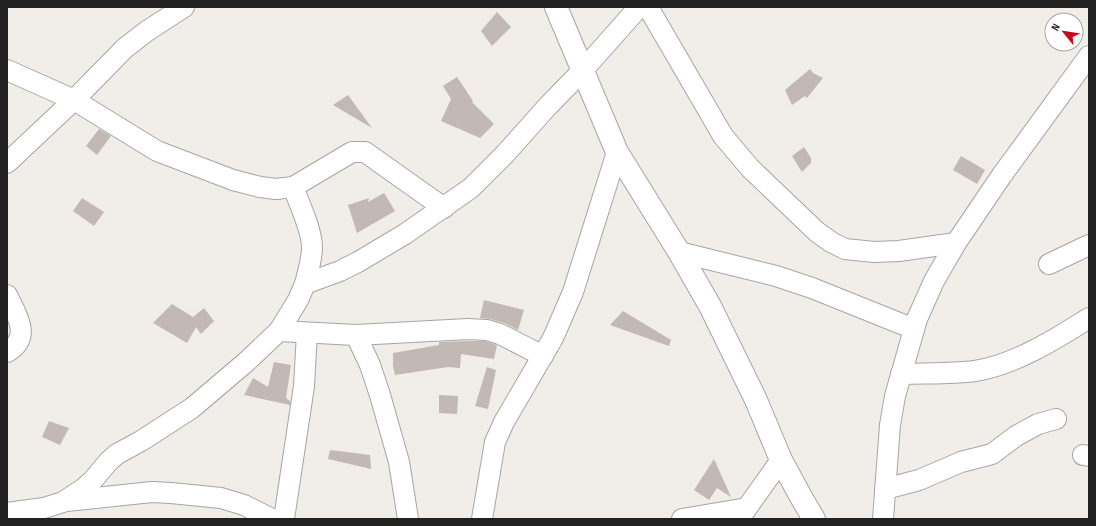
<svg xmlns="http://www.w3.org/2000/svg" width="1096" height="526" viewBox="0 0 1096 526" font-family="'Sofia Sans Condensed',sans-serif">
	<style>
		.building { fill: #c2b9b5 }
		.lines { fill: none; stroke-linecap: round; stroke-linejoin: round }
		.minor-casing { stroke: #a5a5a5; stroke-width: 22 }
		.tertiary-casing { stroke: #a5a5a5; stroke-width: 24 }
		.minor { stroke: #fff; stroke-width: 20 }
		.tertiary { stroke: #fff; stroke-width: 22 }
	</style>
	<rect width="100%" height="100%" fill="#f1ede8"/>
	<!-- building -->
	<g class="building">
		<path d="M 497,12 L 511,27 L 492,46 L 481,31 Z"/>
		<path d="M 810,69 L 813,73 L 823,78 L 807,98 L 805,96 L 792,105 L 785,90 Z"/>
		<path d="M 457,77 L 473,101 L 472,102 L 494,124 L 480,138 L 441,121 L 451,99 L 443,86 Z"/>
		<path d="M 348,95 L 372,128 L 333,105 Z"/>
		<path d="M 99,129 L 111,136 L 97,155 L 86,146 Z"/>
		<path d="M 804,147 L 811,158 L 811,163 L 802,172 L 792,156 Z"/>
		<path d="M 961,156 L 985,170 L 977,184 L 953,170 Z"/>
		<path d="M 384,193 L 395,211 L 357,233 L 348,205 L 369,198 L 368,202 Z"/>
		<path d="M 82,198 L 104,212 L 94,226 L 73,211 Z"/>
		<path d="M 484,300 L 524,310 L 518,330 L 504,323 L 490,319 L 480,318 Z"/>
		<path d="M 172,304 L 193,317 L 204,308 L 214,321 L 201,334 L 196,327 L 187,343 L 153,323 Z"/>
		<path d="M 623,311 L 671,340 L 669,346 L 610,325 Z"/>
		<path d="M 468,341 L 485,341 L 497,345 L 494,359 L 461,354 L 460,368 L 448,367 L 395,375 L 393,366 L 393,353 L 439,345 L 439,342 Z"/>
		<path d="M 274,362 L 291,365 L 286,398 L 290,401 L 290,405 L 244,395 L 253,378 L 268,387 Z"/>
		<path d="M 487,367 L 496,370 L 488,409 L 475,406 Z"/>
		<path d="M 439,395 L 458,396 L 457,414 L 439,413 Z"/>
		<path d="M 49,421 L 69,428 L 60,445 L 42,437 Z"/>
		<path d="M 330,450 L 370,455 L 371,469 L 328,459 Z"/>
		<path d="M 714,459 L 731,497 L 717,488 L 709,500 L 694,490 Z"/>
	</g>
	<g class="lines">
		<defs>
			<g id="minor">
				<path d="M 648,7 L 723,136 L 750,168 L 817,232 L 831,242 L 845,249 L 874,252 L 899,251 L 956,243"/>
				<path d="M 7,70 L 74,100 L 157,151 L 233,180 L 260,187 L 276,189 L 293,187 L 352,152 L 365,152 L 444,208"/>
				<path d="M 7,163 L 74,100 L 125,48 L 147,31 L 184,7"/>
				<path d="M 293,187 C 299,203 312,230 312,247 C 312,259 308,272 305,284"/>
				<path d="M 679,252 L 776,276 L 812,288 L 914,329"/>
				<path d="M 1049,264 L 1089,245"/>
				<path d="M 7,295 C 16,314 33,337 7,352"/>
				<path d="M 279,331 L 356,335 L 370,365 L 380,395 L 399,462 L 408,519"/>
				<path d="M 356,335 L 468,329 L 487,330 L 500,334 L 543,356"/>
				<path d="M 901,374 C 924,373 953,374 975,371 C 1014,365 1056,339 1089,318"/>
				<path d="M 1083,455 L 1089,456"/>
				<path d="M 885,489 L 919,480 L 961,462 L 992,454 L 1016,436 L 1038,424 L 1056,419"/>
				<path d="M 67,501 L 152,492 L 171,493 L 221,498 L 244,505 L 272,519"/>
				<path d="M 7,513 L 44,508 L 63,502 L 83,489 L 92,481 L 109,461 L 117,454 L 141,441 L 192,408 L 245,363 L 279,331 L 298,300 L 305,284 L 340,271 L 358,262 L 405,234 L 471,188 L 505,154 L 547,107 L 583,70 L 639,7"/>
				<path d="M 284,519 L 304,386 L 307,333"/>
				<path d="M 482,519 L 495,442 L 504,422 L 553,338 L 573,292 L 617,152"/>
				<path d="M 682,519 L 747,508"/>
				<path d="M 739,519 L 781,460"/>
				<path d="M 883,519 L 890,425 L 895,396 L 917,319 L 934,281 L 956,243 L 1002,175 L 1089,56"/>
			</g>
			<path id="tertiary" d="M 556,7 L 617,152 L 679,252 L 710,306 L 756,400 L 781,460 L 801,497 L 814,519"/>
		</defs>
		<!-- minor casing -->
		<use href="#minor" class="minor-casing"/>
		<!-- tertiary casing -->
		<use href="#tertiary" class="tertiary-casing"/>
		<!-- minor -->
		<use href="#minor" class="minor"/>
		<!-- tertiary -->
		<use href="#tertiary" class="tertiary"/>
	</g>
	<!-- border -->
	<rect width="1096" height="526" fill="none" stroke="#212121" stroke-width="16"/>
	<!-- north arrow -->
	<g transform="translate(1064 32) rotate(300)"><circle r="19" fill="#ffffff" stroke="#a6a6a6"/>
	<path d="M0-3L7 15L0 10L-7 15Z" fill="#ca081c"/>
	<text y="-6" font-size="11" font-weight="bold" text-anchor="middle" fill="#212121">N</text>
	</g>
</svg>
